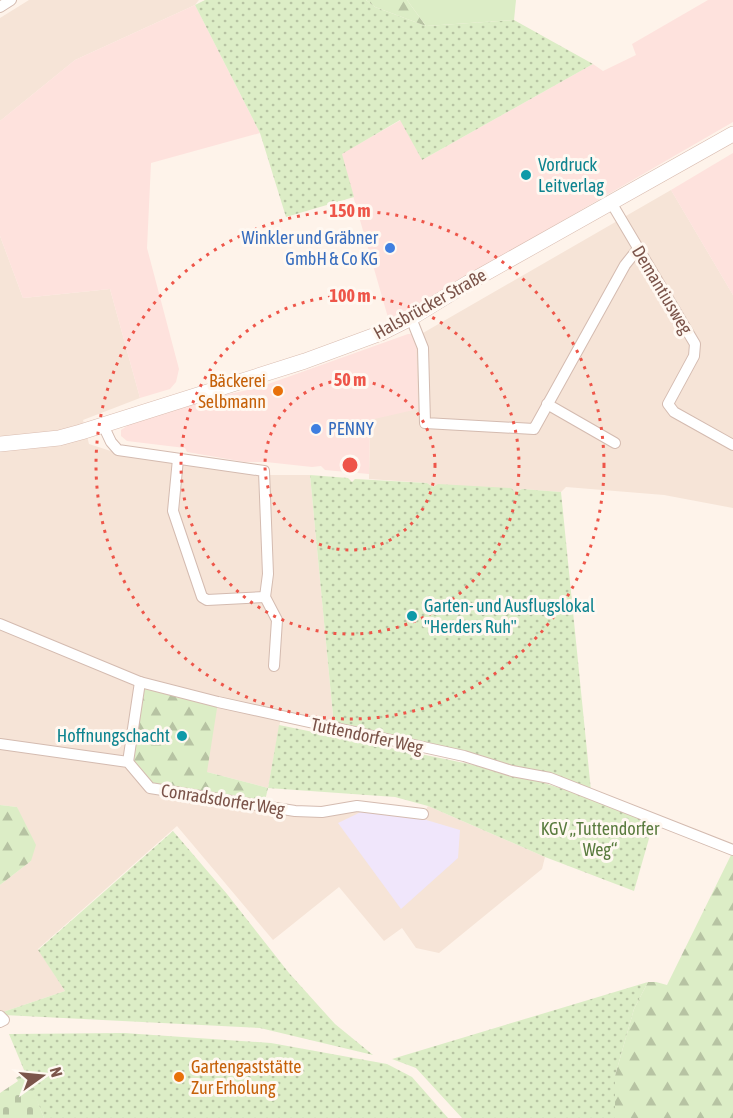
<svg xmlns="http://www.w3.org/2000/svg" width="733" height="1118" viewBox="0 0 733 1118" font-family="'Asap Condensed',sans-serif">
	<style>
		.residential { fill: #f6e4d7 }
		.commercial { fill: #fee2dd }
		.education { fill: #f0e6fb }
		.grass { fill: url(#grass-dots) }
		.forest { fill: url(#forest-firs) }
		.cemetery { fill: url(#cemetery-stones) }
		.pitch { fill: #dcedc6 }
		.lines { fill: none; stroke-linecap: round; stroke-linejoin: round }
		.minor-casing { stroke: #d4bbb0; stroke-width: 12 }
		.secondary-casing { stroke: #d9bcb0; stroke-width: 16 }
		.minor { stroke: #fff; stroke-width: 10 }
		.secondary { stroke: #fff; stroke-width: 15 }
		.ring { fill: none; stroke: #ee5549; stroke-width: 3; stroke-dasharray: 3 6 }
		.culture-dot { fill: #0f9aa8; stroke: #fff8f1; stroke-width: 2 }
		.shop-dot { fill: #3f7fe0; stroke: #fff8f1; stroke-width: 2 }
		.food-dot { fill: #e8710a; stroke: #fff8f1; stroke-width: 2 }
		.labels { text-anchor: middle; stroke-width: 6; stroke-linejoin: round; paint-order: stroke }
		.culture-label { font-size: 18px; fill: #0d838f; stroke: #fff8f1; text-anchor: start }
		.shop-label { font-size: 18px; fill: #366cbe; stroke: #fff8f1; text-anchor: end }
		.street-label { font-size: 18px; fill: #7b544a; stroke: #fff8f1 }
		.food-label { font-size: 18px; fill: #c56008; stroke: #fff8f1; text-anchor: end }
		.park-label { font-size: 18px; fill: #597b3e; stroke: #fff8f1 }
		.centre { fill: #ee5549; stroke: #fff8f1; stroke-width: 3 }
		.ring-label { font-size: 18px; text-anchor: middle; font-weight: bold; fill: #ee5549; stroke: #fff8f1; stroke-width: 6; stroke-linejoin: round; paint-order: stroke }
	</style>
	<defs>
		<pattern id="grass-dots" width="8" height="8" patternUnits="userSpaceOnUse" patternTransform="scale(1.5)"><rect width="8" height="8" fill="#dcedc6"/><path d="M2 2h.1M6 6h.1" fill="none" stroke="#b7c3a3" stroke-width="1.8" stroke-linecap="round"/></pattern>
		<pattern id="forest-firs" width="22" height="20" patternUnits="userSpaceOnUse" patternTransform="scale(1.5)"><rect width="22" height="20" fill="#dcedc6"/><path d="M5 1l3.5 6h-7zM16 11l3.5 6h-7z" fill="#b7c3a3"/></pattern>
		<pattern id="cemetery-stones" width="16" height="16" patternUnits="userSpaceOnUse" patternTransform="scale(1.5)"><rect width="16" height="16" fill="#dcedc6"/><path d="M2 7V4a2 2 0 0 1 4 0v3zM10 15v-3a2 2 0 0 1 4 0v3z" fill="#b7c3a3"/></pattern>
	</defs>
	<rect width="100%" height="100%" fill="#fef3ea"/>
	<!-- residential -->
	<g class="residential">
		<path d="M 29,0 L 199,0 L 195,5 L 75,60 L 0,121 L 0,18 Z"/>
		<path d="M 671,190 L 733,295 L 733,508 L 664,495 L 566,487 L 561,492 L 522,489 L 514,492 L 433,487 L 427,483 L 369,479 L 370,420 L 416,337 Z"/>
		<path d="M 0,236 L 23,298 L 110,289 L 140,398 L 83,420 L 89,444 L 117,453 L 178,464 L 260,475 L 310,475 L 334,726 L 281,717 L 268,788 L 207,772 L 135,760 L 295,811 L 341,807 L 423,814 L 428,806 L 545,857 L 542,869 L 439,953 L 416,948 L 402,928 L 384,941 L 339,887 L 273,940 L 177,826 L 38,949 L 65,991 L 0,1013 L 0,885 L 31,861 L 17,807 L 0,805 Z"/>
	</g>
	<!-- commercial -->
	<g class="commercial">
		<path d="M 708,0 L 733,0 L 733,122 L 389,321 L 341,154 L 401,120 L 422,160 L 593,64 L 603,71 L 636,55 L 632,44 Z"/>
		<path d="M 195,5 L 260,133 L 151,163 L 147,248 L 179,369 L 176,382 L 170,389 L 140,398 L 110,289 L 23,298 L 0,236 L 0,121 L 75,60 Z"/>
		<path d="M 733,153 L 733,295 L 671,190 Z"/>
		<path d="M 408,334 L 411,334 L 416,337 L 418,409 L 370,420 L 369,474 L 325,470 L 321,466 L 312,467 L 266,462 L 245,462 L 187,452 L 185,448 L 127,441 L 121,436 L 121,430 L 130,424 L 210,398 L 257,388 Z"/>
	</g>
	<!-- education -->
	<path class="education" d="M 363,811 L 423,819 L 460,830 L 458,858 L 401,909 L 338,823 Z"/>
	<!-- grass -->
	<g class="grass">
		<path d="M 205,0 L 366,0 L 375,7 L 426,26 L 514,20 L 593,64 L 422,160 L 400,120 L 342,154 L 354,197 L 286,217 L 260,133 L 195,5 Z"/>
		<path d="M 310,475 L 348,478 L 352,482 L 355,479 L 427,483 L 433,487 L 438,484 L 511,488 L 515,492 L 522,489 L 561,492 L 591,791 L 334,726 Z"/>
		<path d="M 279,725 L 513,773 L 616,806 L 654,821 L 634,891 L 545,857 L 428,806 L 395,797 L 268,788 Z"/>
		<path d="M 173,831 L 227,894 L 289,973 L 335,1024 L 373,1055 L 260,1028 L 4,1015 L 0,1013 L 65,991 L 38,950 Z"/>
		<path d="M 648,982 L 634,1009 L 615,1076 L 615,1118 L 462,1118 L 416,1068 L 392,1059 Z"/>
		<path d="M 124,1033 L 271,1043 L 387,1064 L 412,1077 L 448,1118 L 44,1118 L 9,1034 Z"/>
	</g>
	<!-- forest -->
	<g class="forest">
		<path d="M 366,0 L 407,0 L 426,26 L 375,7 Z"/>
		<path d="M 140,682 L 218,702 L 207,772 L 268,788 L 264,805 L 150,788 L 128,762 Z"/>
		<path d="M 0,805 L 17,807 L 36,845 L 31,861 L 0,885 Z"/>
		<path d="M 733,851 L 733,1118 L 615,1118 L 615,1076 L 634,1009 L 648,982 L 656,982 L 667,985 Z"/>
	</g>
	<!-- cemetery -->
	<path class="cemetery" d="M 26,1072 L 44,1118 L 0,1118 L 0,1093 L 18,1081 L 16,1078 Z"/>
	<!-- pitch -->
	<path class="pitch" d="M 407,0 L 516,0 L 514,20 L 426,26 Z"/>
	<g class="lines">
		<defs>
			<g id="minor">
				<path d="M 0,7 L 11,0"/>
				<path d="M 612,204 L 695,344 L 694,356 L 668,404 L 674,412 L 733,445"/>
				<path d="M 411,318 L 423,348 L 425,423 L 534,429 L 625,265 L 637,250"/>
				<path d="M 547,404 L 615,443"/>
				<path d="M 103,425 L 111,442 L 118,450 L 264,471 L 268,574 L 265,597 L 277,620 L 274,666"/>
				<path d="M 178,459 L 173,511 L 202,597 L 207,600 L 265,597"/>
				<path d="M 0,624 L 140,682 L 218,702 L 464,756 L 512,771 L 550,778 L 733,850"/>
				<path d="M 0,744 L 128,762 L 150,788 L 295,811 L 322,812 L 357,806 L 423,814"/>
				<path d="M 128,762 L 140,682"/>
				<path d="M 0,1016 L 4,1020 L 0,1022"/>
			</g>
			<path id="secondary" d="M 0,444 L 59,438 L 81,432 L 305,361 L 381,333 L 411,318 L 468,283 L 733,134"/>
		</defs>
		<!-- minor casing -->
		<use href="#minor" class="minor-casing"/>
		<!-- secondary casing -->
		<use href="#secondary" class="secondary-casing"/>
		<!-- minor -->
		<use href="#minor" class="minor"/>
		<!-- secondary -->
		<use href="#secondary" class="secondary"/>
	</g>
	<!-- distance rings -->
	<g class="ring">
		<circle cx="350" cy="465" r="85"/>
		<circle cx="350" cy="465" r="169"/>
		<circle cx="350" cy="465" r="254"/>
	</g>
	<!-- markers -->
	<g class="culture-dot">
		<circle cx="526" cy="175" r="6"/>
		<circle cx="412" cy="616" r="6"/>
		<circle cx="182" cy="736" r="6"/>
	</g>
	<g class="shop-dot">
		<circle cx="390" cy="248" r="6"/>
		<circle cx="316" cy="429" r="6"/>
	</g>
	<g class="food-dot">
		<circle cx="278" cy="391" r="6"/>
		<circle cx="179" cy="1077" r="6"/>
	</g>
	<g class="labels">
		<!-- culture labels -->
		<g class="culture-label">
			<text x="538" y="171">Vordruck<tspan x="538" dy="21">Leitverlag</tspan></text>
			<text x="424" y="612">Garten- und Ausflugslokal<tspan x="424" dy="21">"Herders Ruh"</tspan></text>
			<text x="170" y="742" text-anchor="end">Hoffnungschacht</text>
		</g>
		<!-- shop labels -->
		<g class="shop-label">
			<text x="378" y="244">Winkler und Gräbner<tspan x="378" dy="21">GmbH &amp; Co KG</tspan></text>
			<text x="328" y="435" text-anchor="start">PENNY</text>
		</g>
		<!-- street labels -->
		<g class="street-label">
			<text transform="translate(662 290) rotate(59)" y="6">Demantiusweg</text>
			<text transform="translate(430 304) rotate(-29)" y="6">Halsbrücker Straße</text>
			<text transform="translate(367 736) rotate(12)" y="6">Tuttendorfer Weg</text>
			<text transform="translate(223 800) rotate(9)" y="6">Conradsdorfer Weg</text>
		</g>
		<!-- food labels -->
		<g class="food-label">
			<text x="266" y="387">Bäckerei<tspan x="266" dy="21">Selbmann</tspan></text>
			<text x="191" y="1073" text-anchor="start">Gartengaststätte<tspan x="191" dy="21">Zur Erholung</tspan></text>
		</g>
		<!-- park labels -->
		<g class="park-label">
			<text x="600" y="835">KGV „Tuttendorfer<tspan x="600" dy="21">Weg“</tspan></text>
		</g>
	</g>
	<circle cx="350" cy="465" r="9" class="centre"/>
	<g class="ring-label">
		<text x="350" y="217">150 m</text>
		<text x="350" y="302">100 m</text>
		<text x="350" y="386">50 m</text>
	</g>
	<!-- north arrow -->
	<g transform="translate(42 1076) rotate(75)" stroke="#fff8f1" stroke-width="4.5" paint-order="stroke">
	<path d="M0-4.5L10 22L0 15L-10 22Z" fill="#7b544a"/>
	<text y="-9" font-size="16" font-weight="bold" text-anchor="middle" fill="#7b544a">N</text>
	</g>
</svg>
